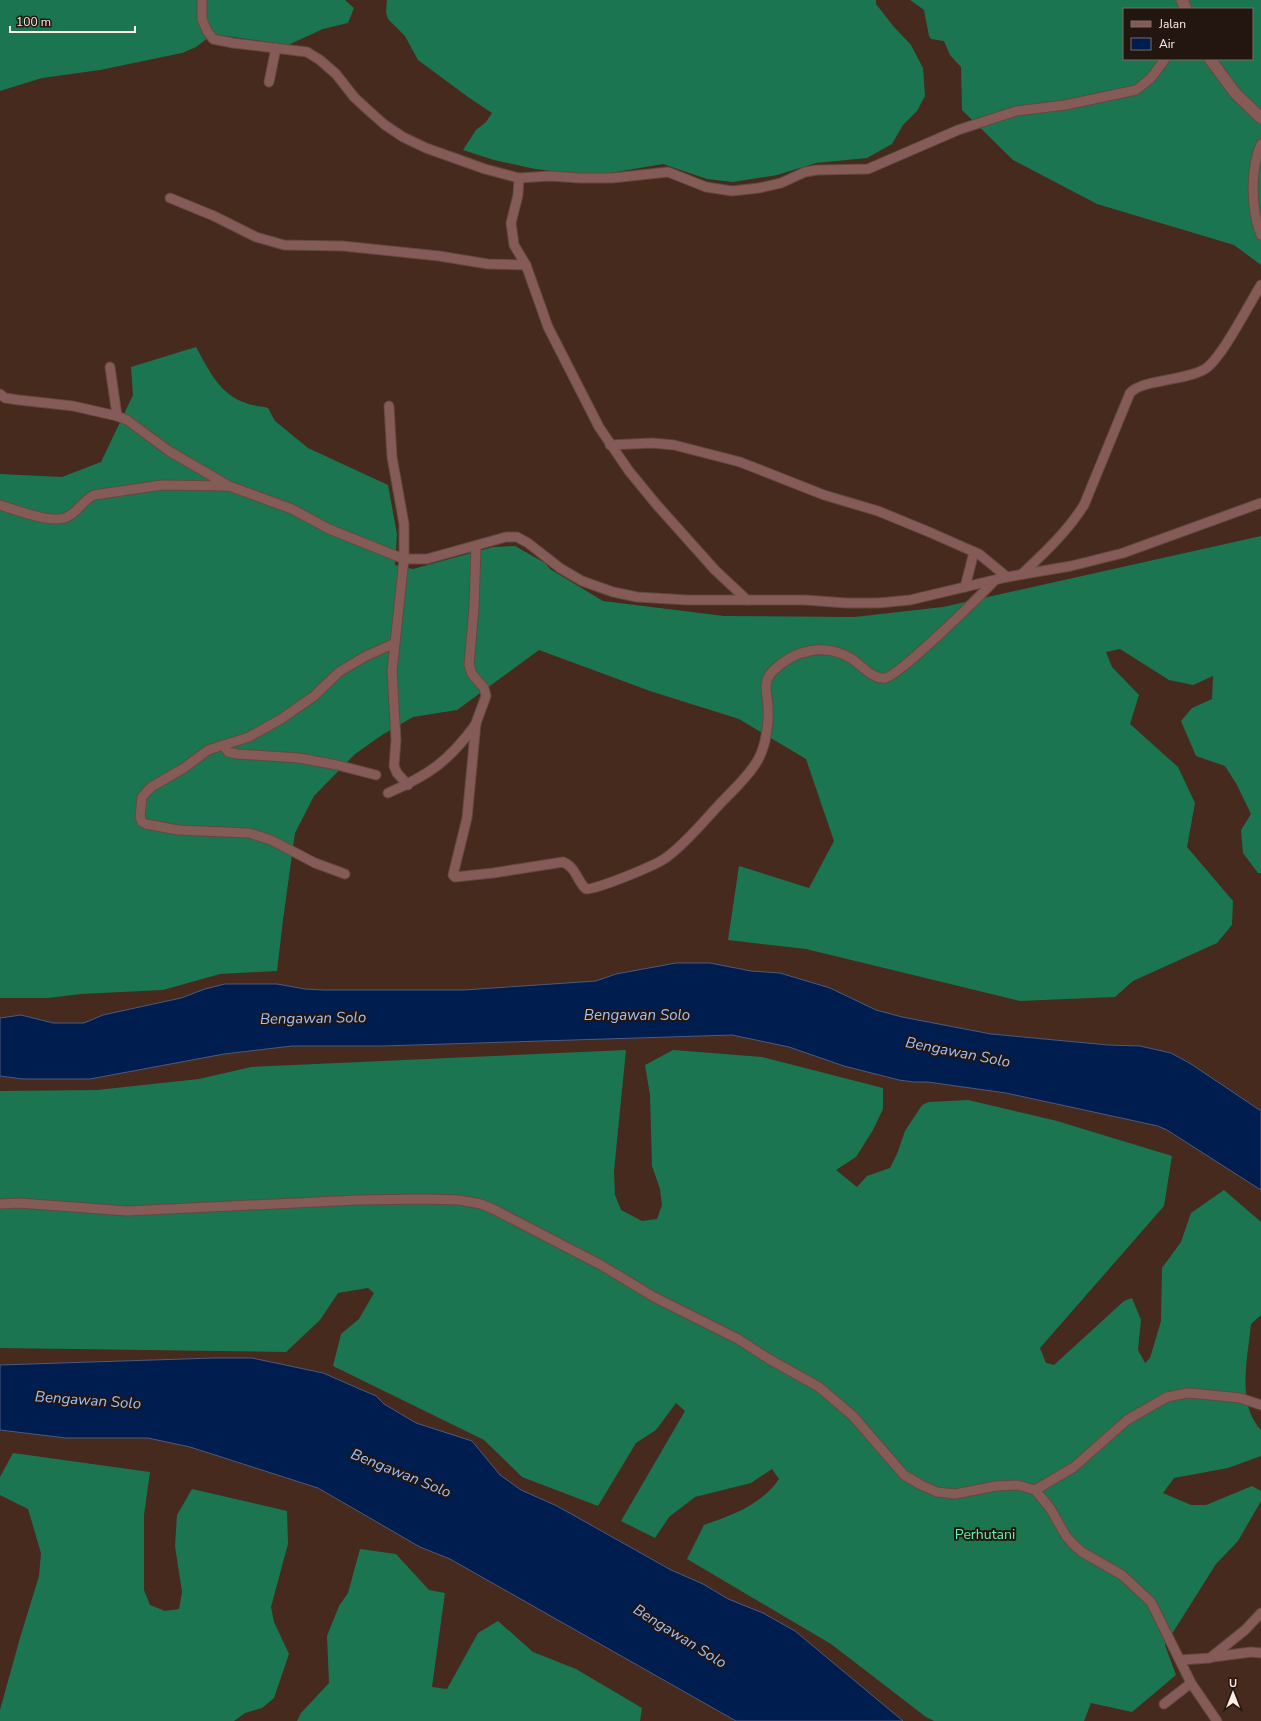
<svg xmlns="http://www.w3.org/2000/svg" width="1261" height="1721" viewBox="0 0 1261 1721" font-family="'Nunito Sans',sans-serif">
	<style>
		.forest { fill: #1c7551; fill-rule: evenodd }
		.water { fill: #001d50; stroke: #4c5b7c }
		.lines { fill: none; stroke-linecap: round; stroke-linejoin: round }
		.minor-casing { stroke: #63493d; stroke-width: 11 }
		.tertiary-casing { stroke: #63493d; stroke-width: 13 }
		.minor { stroke: #855b57; stroke-width: 9 }
		.tertiary { stroke: #855b57; stroke-width: 11 }
		.labels { text-anchor: middle; stroke-width: 4; stroke-linejoin: round; paint-order: stroke }
		.park-label { font-size: 14px; fill: #61f4b4; stroke: #231611 }
		.water-label { font-size: 15px; font-style: italic; fill: #9dc4ff; stroke: #231611 }
	</style>
	<rect width="100%" height="100%" fill="#452a1d"/>
	<!-- forest -->
	<g class="forest">
		<path d="M 0,0 L 345,0 L 354,8 L 348,23 L 323,29 L 288,45 L 213,34 L 196,47 L 182,53 L 100,70 L 42,78 L 0,91 Z"/>
		<path d="M 387,0 L 876,0 L 876,4 L 894,27 L 911,45 L 923,68 L 925,96 L 917,111 L 903,125 L 892,144 L 867,158 L 816,163 L 777,175 L 733,182 L 707,179 L 663,164 L 610,173 L 578,174 L 535,169 L 494,160 L 463,150 L 476,130 L 486,122 L 492,113 L 468,97 L 418,60 L 405,36 L 388,19 L 386,12 Z"/>
		<path d="M 910,0 L 1261,0 L 1261,265 L 1234,245 L 1097,204 L 1013,160 L 962,110 L 961,67 L 950,55 L 944,41 L 931,39 L 929,36 L 924,10 ZM 1124,9 L 1252,9 L 1252,59 L 1124,59 Z"/>
		<path d="M 196,347 C 209,370 219,394 246,403 C 253,406 261,406 268,408 L 275,421 L 308,448 L 388,485 L 397,534 L 395,565 L 413,569 L 493,547 L 515,546 L 545,563 L 550,569 L 603,601 L 724,616 L 854,617 L 943,607 L 1261,536 L 1261,873 L 1258,873 L 1243,853 L 1241,830 L 1251,814 L 1237,785 L 1225,766 L 1196,756 L 1181,721 L 1192,708 L 1212,699 L 1213,676 L 1193,685 L 1169,680 L 1120,649 L 1106,652 L 1112,667 L 1139,695 L 1130,724 L 1178,767 L 1195,803 L 1187,847 L 1233,901 L 1232,925 L 1217,943 L 1133,981 L 1115,997 L 1020,1001 L 806,949 L 728,940 L 739,866 L 809,888 L 834,841 L 806,759 L 739,719 L 650,691 L 539,650 L 457,710 L 413,717 L 382,735 L 355,754 L 314,796 L 295,833 L 283,920 L 277,971 L 220,974 L 163,990 L 81,994 L 48,998 L 0,998 L 0,474 L 62,477 L 101,462 L 133,395 L 131,367 Z"/>
		<path d="M 626,1050 L 614,1171 L 615,1195 L 621,1210 L 642,1221 L 657,1219 L 662,1205 L 660,1189 L 652,1166 L 650,1095 L 645,1065 L 673,1050 L 762,1057 L 883,1088 L 883,1109 L 873,1130 L 856,1157 L 836,1170 L 857,1187 L 867,1176 L 890,1168 L 897,1154 L 905,1131 L 922,1105 L 929,1102 L 968,1100 L 1057,1121 L 1172,1156 L 1164,1206 L 1040,1348 L 1046,1363 L 1054,1365 L 1124,1301 L 1132,1298 L 1141,1320 L 1138,1350 L 1145,1363 L 1150,1358 L 1161,1321 L 1162,1268 L 1181,1242 L 1191,1213 L 1224,1190 L 1261,1222 L 1261,1315 L 1251,1324 C 1248,1357 1236,1404 1261,1430 L 1261,1456 L 1228,1468 L 1174,1478 L 1163,1493 L 1191,1505 L 1206,1505 L 1252,1486 L 1261,1491 L 1261,1501 L 1238,1541 L 1216,1564 L 1165,1645 L 1176,1675 L 1132,1712 L 1091,1703 L 1084,1721 L 934,1721 L 926,1717 L 831,1644 L 687,1559 L 704,1525 C 733,1515 761,1505 779,1479 L 772,1469 L 751,1483 L 695,1497 L 669,1517 L 655,1538 L 621,1521 L 685,1411 L 676,1403 L 656,1430 L 636,1443 L 598,1506 L 522,1477 L 484,1440 L 333,1366 L 341,1334 L 359,1319 L 374,1293 L 368,1288 L 338,1293 L 320,1320 L 286,1352 L 0,1348 L 0,1091 L 97,1090 L 199,1079 L 251,1067 Z"/>
		<path d="M 13,1453 L 150,1472 L 144,1515 L 144,1590 L 150,1605 L 165,1611 L 179,1609 L 182,1592 L 175,1546 L 177,1515 L 192,1489 L 287,1511 L 288,1544 L 271,1607 L 274,1622 L 289,1654 L 274,1698 L 262,1708 L 245,1713 L 234,1721 L 0,1721 L 0,1710 L 20,1638 L 39,1576 L 41,1553 L 28,1509 L 0,1495 L 0,1477 Z"/>
		<path d="M 360,1549 L 396,1554 L 429,1590 L 445,1593 L 432,1687 L 447,1689 L 478,1633 L 498,1621 L 533,1652 L 576,1669 L 642,1708 L 640,1721 L 297,1721 L 301,1713 L 329,1683 L 327,1636 L 339,1606 L 348,1593 Z"/>
	</g>
	<!-- water -->
	<g class="water">
		<path d="M 676,963 L 710,963 L 751,971 L 780,973 L 830,988 L 876,1010 L 902,1017 L 991,1034 L 1108,1045 L 1140,1046 L 1171,1053 L 1191,1064 L 1261,1111 L 1261,1190 L 1167,1130 L 1158,1126 L 1006,1093 L 928,1082 L 914,1082 L 899,1080 L 844,1066 L 789,1047 L 732,1035 L 383,1046 L 292,1046 L 224,1054 L 90,1079 L 23,1079 L 0,1076 L 0,1018 L 21,1015 L 53,1023 L 84,1023 L 103,1015 L 181,998 L 205,989 L 225,984 L 277,984 L 305,989 L 324,990 L 464,990 L 596,981 L 616,974 Z"/>
		<path d="M 214,1358 L 252,1358 L 323,1373 L 376,1396 L 384,1404 L 416,1423 L 472,1441 L 500,1475 L 521,1490 L 557,1506 L 671,1570 L 703,1584 L 728,1599 L 763,1613 L 795,1631 L 903,1721 L 736,1721 L 450,1559 L 420,1547 L 318,1488 L 190,1447 L 148,1438 L 66,1438 L 0,1430 L 0,1365 Z"/>
	</g>
	<g class="lines">
		<defs>
			<g id="minor">
				<path d="M 202,0 L 202,19 L 207,31 L 213,39 L 233,43 L 307,52 L 320,60 L 336,74 L 354,97 L 368,110 L 385,125 L 403,137 L 426,148 L 485,169 L 519,178 L 550,176 L 580,178 L 612,178 L 668,172 L 706,187 L 732,191 L 759,188 L 781,183 L 805,172 L 817,170 L 868,169 L 958,130 L 1016,111 L 1065,105 L 1136,90 L 1151,78 L 1165,59"/>
				<path d="M 269,82 L 276,48"/>
				<path d="M 1261,144 C 1250,169 1251,210 1261,235"/>
				<path d="M 519,178 L 518,195 L 511,223 L 514,245 L 526,265 L 548,327 L 599,427 L 629,471 L 656,504 L 715,570 L 747,600"/>
				<path d="M 170,198 L 214,216 L 256,237 L 284,245 L 343,246 L 439,256 L 488,264 L 526,265"/>
				<path d="M 110,367 L 117,416"/>
				<path d="M 0,394 L 5,398 L 19,400 L 73,406 L 117,416 L 127,420 L 169,451 L 229,486 L 292,509 L 329,529 L 404,559 L 427,559 L 506,537 L 517,537 L 528,543 L 560,568 L 582,581 L 613,592 L 637,597 L 688,600 L 805,600 L 846,603 L 878,603 L 910,600 L 1007,577 L 1071,566 L 1123,553 L 1261,503"/>
				<path d="M 610,445 L 652,443 L 674,445 L 740,462 L 824,495 L 878,511 L 929,532 L 979,554 L 1007,577"/>
				<path d="M 0,505 C 16,510 52,524 67,517 C 78,512 83,500 94,495 L 162,485 L 227,486"/>
				<path d="M 476,546 L 474,607 L 469,665 L 472,674 L 484,688 L 486,696 L 476,723 L 467,818 L 453,875 L 455,877 L 493,873 L 563,862 C 576,867 577,881 586,889 C 598,889 657,865 667,857 C 686,843 702,823 718,806 C 731,792 746,779 756,763 C 760,757 763,749 765,741 C 767,731 769,719 768,708 C 768,694 761,683 773,671 C 794,650 825,642 852,659 C 861,665 873,680 885,678 C 899,676 981,595 995,580"/>
				<path d="M 1022,574 C 1044,553 1067,532 1084,505 L 1130,393 C 1143,379 1185,381 1205,369 C 1222,358 1249,304 1261,285"/>
				<path d="M 965,587 L 974,552"/>
				<path d="M 395,643 L 392,671 L 396,740 L 394,766 L 397,773 L 408,785"/>
				<path d="M 223,745 L 228,752 L 237,754 L 299,758 L 337,765 L 376,775"/>
				<path d="M 388,793 C 429,775 449,761 476,724"/>
				<path d="M 345,874 L 315,863 L 271,840 L 249,833 L 178,830 L 146,824 L 142,822 L 140,817 L 142,797 L 151,787 L 184,768 L 208,750 L 249,737 L 281,719 L 314,696 L 339,672 L 364,657 L 395,643 L 404,559 L 404,524 L 392,457 L 389,406"/>
				<path d="M 0,1204 L 19,1203 L 127,1211 L 357,1200 L 424,1199 L 459,1200 L 481,1204 L 493,1209 L 601,1265 L 654,1297 L 738,1339 L 769,1359 L 819,1387 L 853,1416 L 904,1475 L 921,1485 L 937,1492 L 955,1494 L 996,1486 L 1018,1485 L 1035,1490 L 1050,1508 L 1066,1536 L 1074,1545 L 1082,1552 L 1122,1575 L 1151,1602 L 1191,1683 L 1217,1721"/>
				<path d="M 1035,1490 L 1074,1467 L 1127,1420 L 1167,1397 L 1187,1393 L 1201,1394 L 1240,1398 L 1261,1405"/>
				<path d="M 1213,1657 L 1251,1652 L 1261,1653"/>
				<path d="M 1180,1660 L 1210,1658 L 1245,1630 L 1261,1613"/>
				<path d="M 1164,1704 L 1191,1683"/>
			</g>
			<g id="tertiary">
				<path d="M 1182,0 L 1186,9"/>
				<path d="M 1210,59 L 1235,93 L 1261,118"/>
			</g>
		</defs>
		<!-- minor casing -->
		<use href="#minor" class="minor-casing"/>
		<!-- tertiary casing -->
		<use href="#tertiary" class="tertiary-casing"/>
		<!-- minor -->
		<use href="#minor" class="minor"/>
		<!-- tertiary -->
		<use href="#tertiary" class="tertiary"/>
	</g>
	<g class="labels">
		<!-- park labels -->
		<g class="park-label">
			<text x="985" y="1539">Perhutani</text>
		</g>
		<!-- water labels -->
		<g class="water-label">
			<text x="637" y="1020">Bengawan Solo</text>
			<text transform="translate(313 1018) rotate(-1)" y="5">Bengawan Solo</text>
			<text transform="translate(958 1052) rotate(11)" y="5">Bengawan Solo</text>
			<text transform="translate(88 1400) rotate(4)" y="5">Bengawan Solo</text>
			<text transform="translate(401 1473) rotate(22)" y="5">Bengawan Solo</text>
			<text transform="translate(680 1636) rotate(32)" y="5">Bengawan Solo</text>
		</g>
	</g>
	<!-- legend -->
	<rect x="1123" y="8" width="130" height="52" fill="#231611" stroke="#7b6c65"/>
	<rect x="1131" y="21" width="20" height="6" fill="#855b57" stroke="#7b6c65"/>
	<text x="1159" y="28" font-size="12" fill="#feece3">Jalan</text>
	<rect x="1131" y="38" width="20" height="12" fill="#001d50" stroke="#7b6c65"/>
	<text x="1159" y="48" font-size="12" fill="#feece3">Air</text>
	<!-- north arrow -->
	<g transform="translate(1233 1693)" stroke="#231611" stroke-width="3" paint-order="stroke">
	<path d="M0-3L7 15L0 10L-7 15Z" fill="#feece3"/>
	<text y="-6" font-size="11" font-weight="bold" text-anchor="middle" fill="#feece3">U</text>
	</g>
	<!-- scale -->
	<path d="M10 26v6h125v-6" fill="none" stroke="#feece3" stroke-width="2"/>
	<text x="16" y="26" font-size="12" fill="#feece3" stroke="#231611" stroke-width="3" paint-order="stroke">100 m</text>
</svg>
